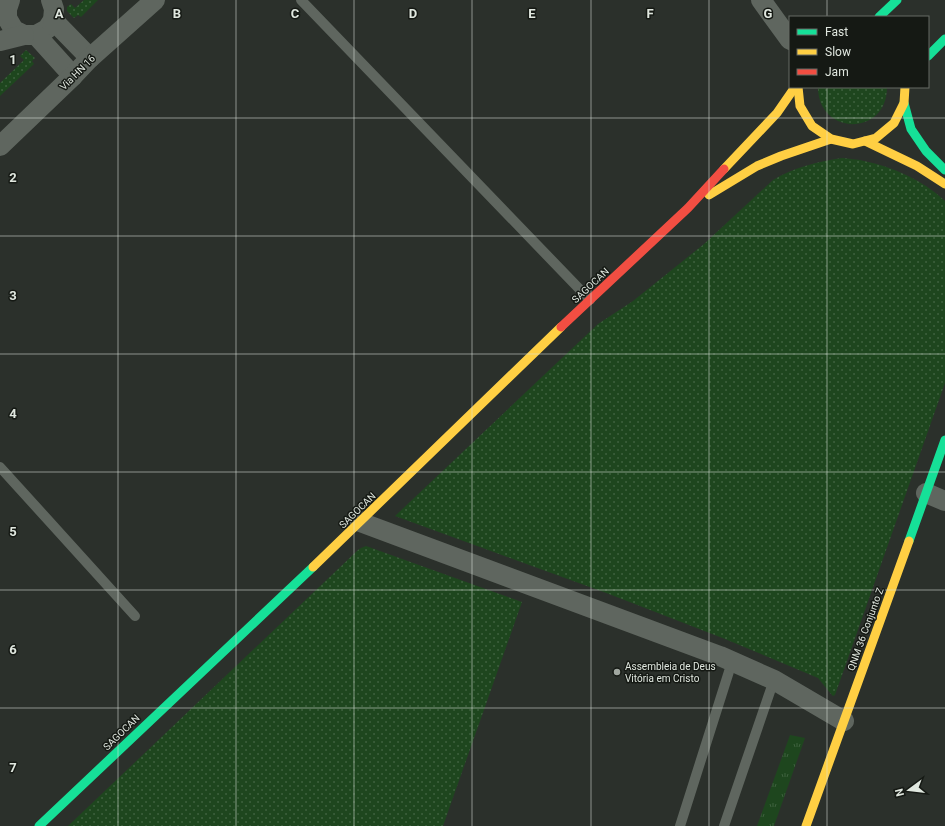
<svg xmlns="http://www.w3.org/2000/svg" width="945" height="826" viewBox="0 0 945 826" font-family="Roboto,sans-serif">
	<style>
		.grass { fill: url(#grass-dots) }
		.park { fill: url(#park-tufts) }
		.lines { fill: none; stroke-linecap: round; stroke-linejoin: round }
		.lane { stroke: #5f665f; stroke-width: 10 }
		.street { stroke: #5f665f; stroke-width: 20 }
		.fast { stroke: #16e098; stroke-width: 9 }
		.slow { stroke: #ffcf43; stroke-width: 9 }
		.jam { stroke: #f24e42; stroke-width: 9 }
		.grid { fill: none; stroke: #e0e7df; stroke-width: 1; stroke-opacity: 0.55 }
		.poi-dot { fill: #a1a7a0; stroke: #151914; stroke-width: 1.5 }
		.labels { text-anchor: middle; stroke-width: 3; stroke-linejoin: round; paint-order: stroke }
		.street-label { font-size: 10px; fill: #e0e7df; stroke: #151914 }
		.poi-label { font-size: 10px; fill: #e0e7df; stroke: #151914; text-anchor: start }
		.grid-label { font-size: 13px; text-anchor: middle; font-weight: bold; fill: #e0e7df; stroke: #151914; stroke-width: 3; stroke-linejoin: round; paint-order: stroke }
	</style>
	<defs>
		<pattern id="grass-dots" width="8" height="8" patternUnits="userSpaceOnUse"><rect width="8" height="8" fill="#1e461e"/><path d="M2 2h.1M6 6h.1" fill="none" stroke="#3e613e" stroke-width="1.8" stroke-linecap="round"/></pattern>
		<pattern id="park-tufts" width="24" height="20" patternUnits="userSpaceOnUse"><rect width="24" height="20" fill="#1e461e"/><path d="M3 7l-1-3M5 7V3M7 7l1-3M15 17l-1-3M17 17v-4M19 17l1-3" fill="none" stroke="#3e613e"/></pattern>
	</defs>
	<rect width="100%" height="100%" fill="#2b302b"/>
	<!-- grass -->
	<g class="grass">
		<path d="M 84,0 L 98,0 L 81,17 L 78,15 L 74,18 L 67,11 L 67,7 L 71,4 L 75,8 Z"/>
		<path d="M 26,50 L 35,58 L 32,61 L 34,64 L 0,96 L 0,83 L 24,60 L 20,56 Z"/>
		<path d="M 818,87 L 887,87 C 887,137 818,136 818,87 Z"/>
		<path d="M 842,158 C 849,159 857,159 864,161 C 893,167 923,180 945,201 L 945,383 L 835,695 L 833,696 L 831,694 L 818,678 L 725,639 L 609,594 L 395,516 L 598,324 L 633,301 L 704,244 L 773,180 C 794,167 817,162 842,158 Z"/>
		<path d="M 366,546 L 522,602 L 443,826 L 68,826 L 358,550 L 361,548 Z"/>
	</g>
	<!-- park -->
	<path class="park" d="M 790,735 L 805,738 L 774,826 L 757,826 Z"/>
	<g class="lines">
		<!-- lane -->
		<g class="lane">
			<path d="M 301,0 L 590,300"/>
			<path d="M 0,467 L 135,616"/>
			<path d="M 680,826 L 732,662"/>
			<path d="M 724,826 L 774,680"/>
		</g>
		<!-- street -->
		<g class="street">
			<path d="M 10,0 L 7,9 L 7,18 L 14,30 L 24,35 L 36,35 L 47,29 L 53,20 L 54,9 L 51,0"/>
			<path d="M 761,0 L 790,40"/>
			<path d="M 53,20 L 90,58"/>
			<path d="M 36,35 L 73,76"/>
			<path d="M 0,41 L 24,35"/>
			<path d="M 0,146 L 73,76 L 90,58 L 155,0"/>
			<path d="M 926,493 L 945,501"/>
			<path d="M 360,522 L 720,656 L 774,680 L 844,721"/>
		</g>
		<!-- fast -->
		<g class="fast">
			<path d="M 879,17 L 897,0"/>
			<path d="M 928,56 L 945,39"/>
			<path d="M 904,103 L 911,129 L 926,151 L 945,170"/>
			<path d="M 909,541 L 945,440"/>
			<path d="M 39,826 L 313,567"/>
		</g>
		<!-- slow -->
		<g class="slow">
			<path d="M 798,87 L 800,106 L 812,126 L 831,139 L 853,144 L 876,138 L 894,123 L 904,103 L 905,87"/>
			<path d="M 865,141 L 917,166 L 945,184"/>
			<path d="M 724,169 L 777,113 L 795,87"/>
			<path d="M 709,195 L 757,166 L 781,156 L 831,139"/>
			<path d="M 313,567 L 561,327"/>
			<path d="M 806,826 L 909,541"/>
		</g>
		<!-- jam -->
		<path class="jam" d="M 561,327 L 688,208 L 724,169"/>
	</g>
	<!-- grid -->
	<path class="grid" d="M 118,0 L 118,826M 236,0 L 236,826M 354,0 L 354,826M 472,0 L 472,826M 591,0 L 591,826M 709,0 L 709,826M 827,0 L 827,17M 827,87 L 827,826M 0,118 L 945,118M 0,236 L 945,236M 0,354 L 945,354M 0,472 L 945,472M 0,590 L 945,590M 0,708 L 945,708"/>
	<!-- markers -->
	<circle class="poi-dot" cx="617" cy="672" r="4"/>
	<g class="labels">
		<!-- street labels -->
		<g class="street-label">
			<text transform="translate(77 72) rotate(-45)" y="4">Via HN 16</text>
			<text transform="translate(590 285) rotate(-43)" y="4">SAGOCAN</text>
			<text transform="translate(357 510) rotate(-44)" y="4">SAGOCAN</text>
			<text transform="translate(865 629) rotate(-70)" y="4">QNM 36 Conjunto Z</text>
			<text transform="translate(121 732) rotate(-44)" y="4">SAGOCAN</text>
		</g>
		<!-- poi labels -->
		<g class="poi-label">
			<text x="625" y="670">Assembleia de Deus<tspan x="625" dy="12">Vitória em Cristo</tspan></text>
		</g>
	</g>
	<g class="grid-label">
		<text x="59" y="18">A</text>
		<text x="177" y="18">B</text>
		<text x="295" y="18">C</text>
		<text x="413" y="18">D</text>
		<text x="532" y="18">E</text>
		<text x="650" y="18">F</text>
		<text x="768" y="18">G</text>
		<text x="13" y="64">1</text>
		<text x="13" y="182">2</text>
		<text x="13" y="300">3</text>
		<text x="13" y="418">4</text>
		<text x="13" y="536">5</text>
		<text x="13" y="654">6</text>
		<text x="13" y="772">7</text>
	</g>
	<!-- legend -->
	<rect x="789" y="16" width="140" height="72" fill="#151914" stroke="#666b65"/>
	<rect x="797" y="29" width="20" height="6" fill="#16e098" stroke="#666b65"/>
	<text x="825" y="36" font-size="12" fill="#e0e7df">Fast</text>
	<rect x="797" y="49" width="20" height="6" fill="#ffcf43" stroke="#666b65"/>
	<text x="825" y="56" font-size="12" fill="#e0e7df">Slow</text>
	<rect x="797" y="69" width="20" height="6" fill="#f24e42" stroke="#666b65"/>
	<text x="825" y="76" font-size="12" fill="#e0e7df">Jam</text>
	<!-- north arrow -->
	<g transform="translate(909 790) rotate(255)" stroke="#151914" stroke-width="3" paint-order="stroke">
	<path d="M0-3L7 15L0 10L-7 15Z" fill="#e0e7df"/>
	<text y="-6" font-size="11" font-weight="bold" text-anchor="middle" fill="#e0e7df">N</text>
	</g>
</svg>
